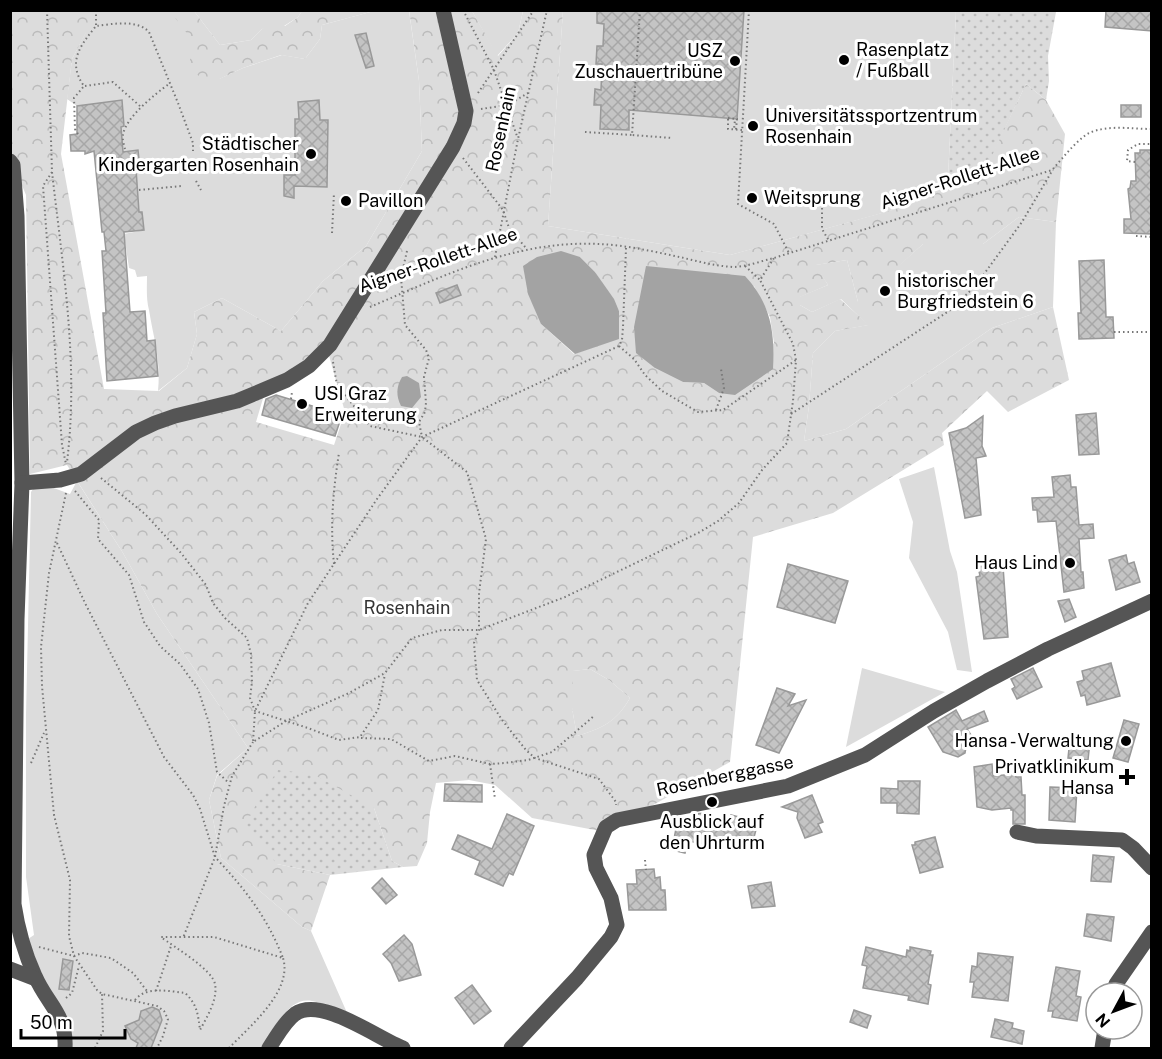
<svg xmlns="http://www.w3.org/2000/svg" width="1162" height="1059" viewBox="0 0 1162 1059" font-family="'Public Sans',sans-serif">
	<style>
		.green { fill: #dcdcdc }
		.forest { fill: url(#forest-crowns); fill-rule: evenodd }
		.garden { fill: url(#garden-dots) }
		.water { fill: #a3a3a3 }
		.building { fill: url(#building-cross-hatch); stroke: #999; stroke-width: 1.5 }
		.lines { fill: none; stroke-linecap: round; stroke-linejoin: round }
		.path { stroke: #777; stroke-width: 2; stroke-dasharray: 1.5 3; stroke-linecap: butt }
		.minor { stroke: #555; stroke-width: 15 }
		.poi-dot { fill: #000; stroke: #fff; stroke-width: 2 }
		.labels { text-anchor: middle; stroke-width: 6; stroke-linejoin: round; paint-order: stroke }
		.poi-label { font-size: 18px; fill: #000; stroke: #fff; text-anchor: start }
		.street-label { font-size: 18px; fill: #000; stroke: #fff }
		.park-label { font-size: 18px; fill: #333; stroke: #fff }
	</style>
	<defs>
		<pattern id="forest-crowns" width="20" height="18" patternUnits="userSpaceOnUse" patternTransform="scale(1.5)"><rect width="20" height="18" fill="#dcdcdc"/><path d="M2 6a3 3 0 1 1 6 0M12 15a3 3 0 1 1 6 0" fill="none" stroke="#bbb"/></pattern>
		<pattern id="garden-dots" width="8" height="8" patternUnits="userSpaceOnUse" patternTransform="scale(1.5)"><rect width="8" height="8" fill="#dcdcdc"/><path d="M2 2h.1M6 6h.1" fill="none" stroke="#bbb" stroke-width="1.8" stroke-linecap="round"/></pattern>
		<pattern id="building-cross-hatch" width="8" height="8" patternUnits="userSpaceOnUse" patternTransform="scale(1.5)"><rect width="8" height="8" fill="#c4c4c4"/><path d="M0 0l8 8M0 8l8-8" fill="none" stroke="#a7a7a7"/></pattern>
	</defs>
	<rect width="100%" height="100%" fill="#fff"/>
	<!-- green -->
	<g class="green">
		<path d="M 79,11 L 178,11 L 219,79 L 243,68 L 282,55 L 305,59 L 320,39 L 322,25 L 374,11 L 409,11 L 419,81 L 422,151 L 366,246 L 323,281 L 281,331 L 222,298 L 194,312 L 197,334 L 187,368 L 158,391 C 161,359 154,341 149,310 C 146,299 147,287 147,276 L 137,277 L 135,270 L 129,268 L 124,234 L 144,230 L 142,212 L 139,212 L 136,169 L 140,169 L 138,150 L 121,152 L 121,127 L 124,126 L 122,101 L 77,106 L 67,99 L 72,59 L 86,32 Z"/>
		<path d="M 194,11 L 302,11 L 298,17 L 284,26 L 262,29 L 251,40 L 220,45 Z"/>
		<path d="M 472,11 L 523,11 L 518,33 L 497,56 Z"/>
		<path d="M 563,11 L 956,11 L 948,177 L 897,209 L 730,255 L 548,226 Z"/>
		<path d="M 1019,217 L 1056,222 L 1053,307 L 992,328 L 846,429 L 804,441 L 809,406 L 813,353 L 835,331 L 868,325 L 841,299 L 812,312 L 800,305 L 799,297 L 828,285 L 815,265 L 847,260 L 858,302 L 923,244 L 983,244 Z"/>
		<path d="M 934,467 L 950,551 L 957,572 L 972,672 L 957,670 L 948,632 L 909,558 L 913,522 L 899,479 Z"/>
		<path d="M 77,481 L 123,553 L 157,614 L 248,748 L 217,775 L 209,800 L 221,858 L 302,927 L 311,931 L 348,1015 C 337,1010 324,1003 312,1001 C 288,996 272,1032 261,1048 L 65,1048 L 54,1006 L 28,939 L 34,935 L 26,877 L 26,715 L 31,492 L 33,489 L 51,487 L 70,494 Z"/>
		<path d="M 862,668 L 945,692 L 846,747 Z"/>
		<path d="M 590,669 L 609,680 L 630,698 C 616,722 603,728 577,736 L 572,708 L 572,671 Z"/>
	</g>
	<!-- forest -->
	<g class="forest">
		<path d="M 409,10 L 472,11 L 498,56 L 518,33 L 523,11 L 563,11 L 548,226 L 730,255 L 896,209 L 948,177 L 987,164 L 1026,84 L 1046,100 L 1065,134 L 1056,222 L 1019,217 L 983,244 L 923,244 L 886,278 L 883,310 L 858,302 L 847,260 L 816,265 L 828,285 L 800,297 L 800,305 L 812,312 L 840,299 L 869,325 L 835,331 L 813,353 L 809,406 L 804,441 L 846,429 L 992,328 L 1053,307 L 1069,380 L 1008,412 L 987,391 L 942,433 L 944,445 L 833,513 L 753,537 L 730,762 L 605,832 L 532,818 L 495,785 L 469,780 L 436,783 L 430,812 L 427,843 L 417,866 L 403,867 L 392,861 L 374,808 L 277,864 L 330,875 L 311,931 L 302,927 L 221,858 L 209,800 L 217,776 L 248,748 L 157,614 L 123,553 L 67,465 L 30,474 L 26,195 L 11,159 L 10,11 L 93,11 L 90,25 L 72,59 L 61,154 L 104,389 L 159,391 L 187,368 L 197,334 L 194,312 L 222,298 L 281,331 L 323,281 L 366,246 L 422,151 L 419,81 ZM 580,257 L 595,272 L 619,311 L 619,338 L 574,354 L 541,324 ZM 754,286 L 770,317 L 774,343 L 719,393 L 704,383 L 683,382 L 655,368 ZM 328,352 L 345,412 L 334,445 L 256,422 L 264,395 ZM 590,669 L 609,680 L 630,698 C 616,722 603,728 577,736 L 572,708 L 573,671 Z"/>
		<path d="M 170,11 L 194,11 L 220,45 L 251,40 L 262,29 L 275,22 L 285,26 L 298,17 L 302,11 L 374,11 L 322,25 L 320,39 L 305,59 L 281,55 L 243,68 L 211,83 L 189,70 L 192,40 Z"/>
	</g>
	<!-- garden -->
	<g class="garden">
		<path d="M 956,11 L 1056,12 L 1048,56 L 1049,81 L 1046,100 L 1026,84 L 988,164 L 948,177 Z"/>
		<path d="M 278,770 L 313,774 L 374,808 L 392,861 L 403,867 L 330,875 L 277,864 L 245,826 L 260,797 Z"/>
	</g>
	<!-- water -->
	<g class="water">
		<path d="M 561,251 L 580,257 L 595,272 L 614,299 L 619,311 L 619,339 L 575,354 L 541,324 L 528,294 L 523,266 L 537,257 Z"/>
		<path d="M 646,266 L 745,276 C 771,304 775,332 773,369 L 735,395 L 719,393 L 704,383 L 683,382 L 655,368 L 636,353 L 634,327 Z"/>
		<path d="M 407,376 L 419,383 L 421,397 L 412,408 L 401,406 C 396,396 396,387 402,377 Z"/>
	</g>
	<!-- building -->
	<g class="building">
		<path d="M 597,10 L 744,10 L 737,119 L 629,110 L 629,130 L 600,129 L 601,105 L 594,105 L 595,89 L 601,90 L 602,64 L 596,64 L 597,46 L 603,46 L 604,24 L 597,23 Z"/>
		<path d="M 1106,10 L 1152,10 L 1152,31 L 1105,27 Z"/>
		<path d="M 366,33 L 374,66 L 366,68 L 355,35 Z"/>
		<path d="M 122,100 L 124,126 L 121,127 L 123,152 L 138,150 L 140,169 L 136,169 L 139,212 L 142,212 L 144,230 L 124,232 L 130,312 L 145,311 L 147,341 L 155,340 L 158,376 L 107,381 L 103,313 L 106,313 L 102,251 L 106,251 L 104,232 L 102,232 L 94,151 L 85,154 L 85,151 L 71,151 L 70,135 L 77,134 L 77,106 Z"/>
		<path d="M 319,100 L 320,120 L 328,120 L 327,187 L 294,186 L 294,198 L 284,196 L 284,175 L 295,175 L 295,119 L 299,119 L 298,102 Z"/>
		<rect x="1121" y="105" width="20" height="12"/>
		<path d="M 1140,150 L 1152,150 L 1152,234 L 1124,233 L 1124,219 L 1131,219 L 1128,189 L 1130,188 L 1131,181 L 1136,181 L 1135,153 L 1140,153 Z"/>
		<path d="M 1104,260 L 1106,317 L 1113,317 L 1114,338 L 1079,339 L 1078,313 L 1081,313 L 1079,261 Z"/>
		<path d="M 457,285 L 461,295 L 440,303 L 436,293 Z"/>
		<path d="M 276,395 L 342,415 L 335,436 L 262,415 L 266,399 Z"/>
		<path d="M 1096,413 L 1099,454 L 1079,455 L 1076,415 Z"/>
		<path d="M 983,416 L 982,446 L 986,456 L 976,458 L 981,515 L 965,518 L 949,433 L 966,428 Z"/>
		<path d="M 1070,475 L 1071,487 L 1076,487 L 1079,525 L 1093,524 L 1094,538 L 1079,539 L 1081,572 L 1083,572 L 1084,588 L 1064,592 L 1056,521 L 1038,522 L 1037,510 L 1033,510 L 1032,498 L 1054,497 L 1052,477 Z"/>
		<path d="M 1126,555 L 1128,564 L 1134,562 L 1140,582 L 1116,590 L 1109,560 Z"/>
		<path d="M 788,564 L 848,581 L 835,623 L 777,607 Z"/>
		<path d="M 978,566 L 1003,566 L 1008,637 L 984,639 L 976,577 L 980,576 Z"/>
		<path d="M 1069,599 L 1076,617 L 1065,622 L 1058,601 Z"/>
		<path d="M 1111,663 L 1120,696 L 1087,705 L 1085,695 L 1081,696 L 1077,682 L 1084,680 L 1082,671 Z"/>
		<path d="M 1033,668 L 1042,687 L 1017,699 L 1012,689 L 1015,687 L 1011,679 Z"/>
		<path d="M 777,688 L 795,694 L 788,706 L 806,700 L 779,753 L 756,745 Z"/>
		<path d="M 956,710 L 962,721 L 984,711 L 988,721 L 967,729 L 971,735 L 963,740 L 966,747 L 965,753 L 958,757 L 943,752 L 928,727 Z"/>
		<path d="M 1124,720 L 1139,724 L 1128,762 L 1113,758 Z"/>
		<path d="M 1070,739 L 1090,741 L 1088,760 L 1068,758 Z"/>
		<path d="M 992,764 L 993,776 L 1015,774 L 1016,777 L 1021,777 L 1022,795 L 1025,795 L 1025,824 L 1013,824 L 1013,810 L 1011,810 L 1011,808 L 992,810 L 977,807 L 974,767 Z"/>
		<path d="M 898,781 L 920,781 L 919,814 L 897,813 L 897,803 L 881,803 L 881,788 L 898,789 Z"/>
		<path d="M 445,784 L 482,785 L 482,802 L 444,801 Z"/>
		<path d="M 1050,787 L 1077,788 L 1075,822 L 1049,820 Z"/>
		<path d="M 812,795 L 823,822 L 818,824 L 822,832 L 805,838 L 797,818 L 798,812 L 782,807 Z"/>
		<path d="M 705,813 L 709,813 L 707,821 L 728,825 L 731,815 L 758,822 L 752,845 L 749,844 L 748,846 L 706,835 L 704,844 L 688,841 L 685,853 L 672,850 L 677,823 L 692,827 L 695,814 Z"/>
		<path d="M 507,814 L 534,826 L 513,875 L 509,873 L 503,886 L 475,874 L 480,861 L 452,849 L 458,835 L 492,849 Z"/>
		<path d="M 935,837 L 943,867 L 920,873 L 912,845 L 915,845 L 915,842 Z"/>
		<path d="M 1093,855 L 1114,857 L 1111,882 L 1091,881 Z"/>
		<path d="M 654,869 L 655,878 L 660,877 L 661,890 L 665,890 L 666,910 L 629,910 L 627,884 L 637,884 L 636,870 Z"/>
		<path d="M 382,878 L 397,895 L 386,904 L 372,888 Z"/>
		<path d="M 771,882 L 775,906 L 752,908 L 748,886 Z"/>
		<path d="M 1087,914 L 1114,917 L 1111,941 L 1084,936 Z"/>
		<path d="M 404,935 L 412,944 L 421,975 L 399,981 L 391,963 L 383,954 Z"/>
		<path d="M 866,947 L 906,957 L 907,950 L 910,951 L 910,947 L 931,951 L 930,955 L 933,955 L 928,984 L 931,985 L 928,1004 L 908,1000 L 909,996 L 863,988 L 867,966 L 862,965 Z"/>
		<path d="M 978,953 L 1013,957 L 1008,1001 L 972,997 L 974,982 L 970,982 L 972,966 L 977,967 Z"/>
		<path d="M 63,959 L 73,961 L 69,990 L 59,989 Z"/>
		<path d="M 1056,967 L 1080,971 L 1076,996 L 1081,997 L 1077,1021 L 1052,1017 L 1053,1011 L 1048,1011 Z"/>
		<path d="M 472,985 L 491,1011 L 474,1024 L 455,998 Z"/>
		<path d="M 152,1007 L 159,1010 L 162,1020 L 151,1048 L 136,1048 L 138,1043 L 131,1039 L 125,1026 L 139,1020 L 141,1011 Z"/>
		<path d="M 854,1010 L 871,1016 L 867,1028 L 850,1022 Z"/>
		<path d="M 995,1019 L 1013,1023 L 1012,1028 L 1024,1031 L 1022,1044 L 991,1037 Z"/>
	</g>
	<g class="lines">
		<!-- path -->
		<g class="path">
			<path d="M 47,10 L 52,172 L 43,186 L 62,445 L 66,464"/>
			<path d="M 96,10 L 96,26"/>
			<path d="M 463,10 L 494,70 L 517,136"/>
			<path d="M 640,10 L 632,135 L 672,138"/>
			<path d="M 749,10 L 738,204 L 774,224 L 789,253"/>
			<path d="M 85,86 L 113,82 L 141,107"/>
			<path d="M 478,93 L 534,10"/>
			<path d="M 481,109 L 508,105 L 528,93"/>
			<path d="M 728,118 L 737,119 L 736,129 L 734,129 L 735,120"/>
			<path d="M 728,119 L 728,129 L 742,130"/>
			<path d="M 585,132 L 632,135"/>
			<path d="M 78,134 L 75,129 L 74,98 L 84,86 C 67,62 80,46 96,26 C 112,24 137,19 149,32 L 178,103 L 193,143 L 193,151"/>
			<path d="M 125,149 C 124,145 122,139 123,135 C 125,118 155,94 169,84"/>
			<path d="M 463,158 L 503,210 L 509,228 L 526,248"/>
			<path d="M 1135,162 L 1127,161 L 1128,150 L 1138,144 L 1152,144"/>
			<path d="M 52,172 C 63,269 79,365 67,462"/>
			<path d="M 196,181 L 201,190"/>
			<path d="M 139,190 L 182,186"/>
			<path d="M 822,208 L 822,229 L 829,241"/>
			<path d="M 332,233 L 334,193"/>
			<path d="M 1136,236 L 1152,237"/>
			<path d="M 626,248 L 623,327 L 622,340 L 619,346 L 422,437 L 377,499 L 308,603 L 255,711 L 253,742 L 286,721 L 349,693 L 385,673 L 412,638 L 442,630 L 479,630 L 565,597 L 700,532 L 718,521 L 739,503 L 762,470 L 787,443 L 793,401 L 796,360 L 793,344 L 760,280 L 774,258"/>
			<path d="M 407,251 L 401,277 L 405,325 L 426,350 L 429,358 L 424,377 L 426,403 L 425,412 L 419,422 L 422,437"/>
			<path d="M 495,257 L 518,139 L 547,10"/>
			<path d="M 745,266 L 760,280"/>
			<path d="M 370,307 C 443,276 516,240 598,244 C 626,245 656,252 684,258 C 700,262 716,266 733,267 C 746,267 761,261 774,258 L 1052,170 C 1062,159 1071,147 1082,138 C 1098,123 1131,129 1152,129"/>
			<path d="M 1114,332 L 1152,332"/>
			<path d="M 619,346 L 634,359 L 645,375 L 662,391 L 698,412 L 723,410 L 796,360"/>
			<path d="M 333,362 L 337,385 L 370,426 L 422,437 L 467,472 L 486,539 L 479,593 L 479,630 L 474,643 L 477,680 L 502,720 L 526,750 L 535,758 L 599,779 L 616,802 L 616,805"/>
			<path d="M 291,399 L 292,392"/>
			<path d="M 716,410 L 724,388 L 721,369"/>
			<path d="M 791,414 L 952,309 L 976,285 L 1022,222 L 1052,171"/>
			<path d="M 101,478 L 145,514 L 181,553 L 206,585 L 213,603 L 225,618 L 247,638 L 251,654 L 252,682 L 250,698 L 255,711 L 308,728 L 339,740 L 360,737 L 378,710 L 385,674"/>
			<path d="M 75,491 L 99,520 L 98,539 L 129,575 L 144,622 L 160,646 L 180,664 L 198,689 L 209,723 L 217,772 L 229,783"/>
			<path d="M 66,493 L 49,573 L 41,647 L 42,686 L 54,815 L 70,880 L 69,936 L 74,956 L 97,990 L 102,994 L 157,1006 L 164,1011 L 168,1019 L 163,1036 L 157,1048"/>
			<path d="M 57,543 L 85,603 L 164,757 L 193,795 L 200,809 L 215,857 L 183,938"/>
			<path d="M 334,564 C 330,526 333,491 339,453"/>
			<path d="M 361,738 L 391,739 L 429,761 L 455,756 L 490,764 L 505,763 L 528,760 L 552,752 L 594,716"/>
			<path d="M 31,763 L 44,733"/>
			<path d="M 490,764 L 495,799"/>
			<path d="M 645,860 L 646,870"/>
			<path d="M 39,947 L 74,956 L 82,953 L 111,958 L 133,973 L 147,991"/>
			<path d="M 156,991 L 171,946"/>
			<path d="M 66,998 L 72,993 L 79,966"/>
			<path d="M 135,1000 C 146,986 168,991 185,993 C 197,1004 198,1014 200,1030 C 207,1017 218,999 215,984 C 212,969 174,947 161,937 L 214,937 L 283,958 C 267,917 245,889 215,857 L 224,806 L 232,776 L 253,742"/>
			<path d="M 95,1048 L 103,1031 L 102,994"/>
			<path d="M 229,1048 C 250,1026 293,991 283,958"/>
		</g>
		<!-- minor -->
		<g class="minor">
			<path d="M 10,161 L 13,165 L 17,216 L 22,483 L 17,619 L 14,904 C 18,931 24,952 35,976 C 47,1004 67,1015 65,1048"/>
			<path d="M 22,483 L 60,480 L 81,474 L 136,432 L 155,423 L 175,416 L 237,401 L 287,380 L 309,366 L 330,345 L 453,147 L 464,123 L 466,111 L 443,10"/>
			<path d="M 1017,832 L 1036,836 L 1122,840 L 1133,848 L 1152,868"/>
			<path d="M 10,969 L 36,979"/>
			<path d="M 1113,993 L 1116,984 L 1152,932"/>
			<path d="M 269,1048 C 276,1038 284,1022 295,1014 C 321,996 377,1038 403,1048"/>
			<path d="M 511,1048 L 577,978 L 611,937 L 617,925 L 611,898 L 596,868 L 594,855 L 606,827 L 617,820 L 788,786 L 865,755 L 934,711 L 987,681 L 1048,649 L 1152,601"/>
			<path d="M 1102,1048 L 1105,1029"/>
		</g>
	</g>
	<!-- markers -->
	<g class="poi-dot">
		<circle cx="844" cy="60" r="6"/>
		<circle cx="735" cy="61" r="6"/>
		<circle cx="753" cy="126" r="6"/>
		<circle cx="311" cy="154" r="6"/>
		<circle cx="752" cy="198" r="6"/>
		<circle cx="346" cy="201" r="6"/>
		<circle cx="885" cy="291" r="6"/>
		<circle cx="302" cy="404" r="6"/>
		<circle cx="1070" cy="563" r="6"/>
		<circle cx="1126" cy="741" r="6"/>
		<path d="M1124 768h6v6h6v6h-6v6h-6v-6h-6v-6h6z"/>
		<circle cx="712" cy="802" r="6"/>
	</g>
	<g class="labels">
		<!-- poi labels -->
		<g class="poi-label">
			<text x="856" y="56">Rasenplatz<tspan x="856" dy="21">/ Fußball</tspan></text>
			<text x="723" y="57" text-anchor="end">USZ<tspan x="723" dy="21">Zuschauertribüne</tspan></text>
			<text x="765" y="122">Universitätssportzentrum<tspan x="765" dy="21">Rosenhain</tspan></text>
			<text x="299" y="150" text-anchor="end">Städtischer<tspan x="299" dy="21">Kindergarten Rosenhain</tspan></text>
			<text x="764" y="204">Weitsprung</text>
			<text x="358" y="207">Pavillon</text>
			<text x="897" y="287">historischer<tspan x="897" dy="21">Burgfriedstein 6</tspan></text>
			<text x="314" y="400">USI Graz<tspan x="314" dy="21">Erweiterung</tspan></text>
			<text x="1058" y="569" text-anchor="end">Haus Lind</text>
			<text x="1114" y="747" text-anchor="end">Hansa - Verwaltung</text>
			<text x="1114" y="773" text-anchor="end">Privatklinikum<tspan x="1114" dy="21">Hansa</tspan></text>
			<text x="712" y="828" text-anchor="middle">Ausblick auf<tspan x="712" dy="21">den Uhrturm</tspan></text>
		</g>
		<!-- street labels -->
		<g class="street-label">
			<text transform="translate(501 129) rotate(-78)" y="6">Rosenhain</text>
			<text transform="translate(960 178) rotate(-18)" y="6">Aigner-Rollett-Allee</text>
			<text transform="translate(438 260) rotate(-19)" y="6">Aigner-Rollett-Allee</text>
			<text transform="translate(725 776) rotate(-12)" y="6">Rosenberggasse</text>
		</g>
		<!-- park labels -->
		<g class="park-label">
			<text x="407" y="614">Rosenhain</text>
		</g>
	</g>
	<!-- border -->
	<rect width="1162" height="1059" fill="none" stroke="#000000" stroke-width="24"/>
	<!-- north arrow -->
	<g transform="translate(1114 1011) rotate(229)"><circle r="28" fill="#ffffff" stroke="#999999" stroke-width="1.5"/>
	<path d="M0-4.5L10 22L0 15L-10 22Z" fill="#000000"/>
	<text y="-9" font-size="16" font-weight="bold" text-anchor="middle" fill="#000000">N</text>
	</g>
	<!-- scale -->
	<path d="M21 1029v9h104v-9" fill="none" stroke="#000000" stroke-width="3"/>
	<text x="30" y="1029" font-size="18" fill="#000000" stroke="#ffffff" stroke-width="4.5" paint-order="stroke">50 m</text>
</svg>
